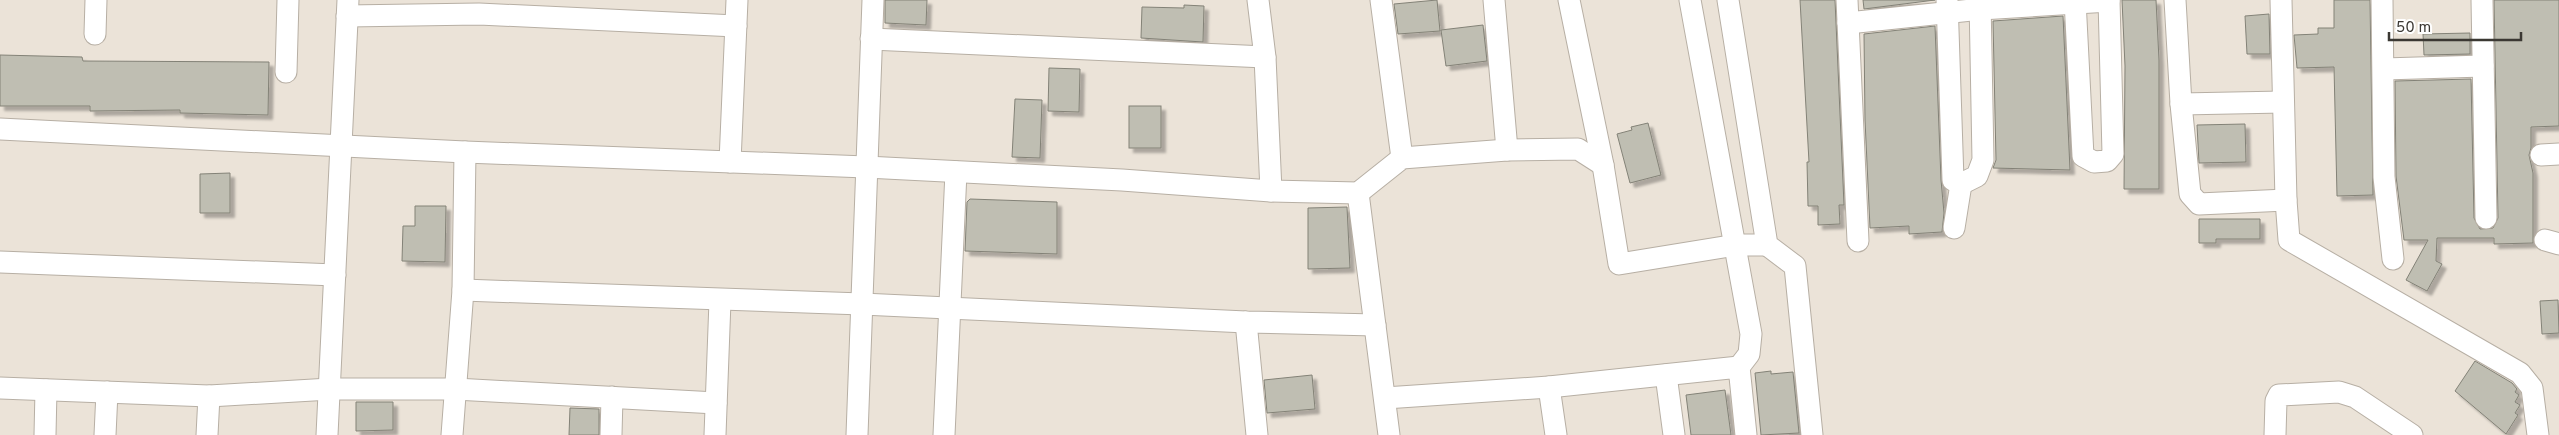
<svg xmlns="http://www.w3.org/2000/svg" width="2559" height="435" viewBox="0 0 2559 435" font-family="Overpass,sans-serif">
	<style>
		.building { fill: #bfbeb2; stroke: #838277; filter: url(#shadow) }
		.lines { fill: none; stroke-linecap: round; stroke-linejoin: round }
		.street-casing { stroke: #b7afa4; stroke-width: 23 }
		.street { stroke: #fff; stroke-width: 21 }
	</style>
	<defs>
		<filter id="shadow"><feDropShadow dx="4.5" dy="4.5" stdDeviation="1" flood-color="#0004"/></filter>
	</defs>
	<rect width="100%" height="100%" fill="#ebe3d8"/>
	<!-- building -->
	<g class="building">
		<path d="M 885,0 L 927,0 L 926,25 L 885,23 Z"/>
		<path d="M 1437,0 L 1440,31 L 1398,34 L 1394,4 Z"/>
		<path d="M 1800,0 L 1835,0 L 1844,205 L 1839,205 L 1840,224 L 1818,225 L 1818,206 L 1808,206 L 1807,162 L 1809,162 Z"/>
		<path d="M 1863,0 L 1935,0 L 1864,9 Z"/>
		<path d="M 2122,0 L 2156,0 L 2159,60 L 2159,189 L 2124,189 L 2125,66 Z"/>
		<path d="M 2334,0 L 2370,0 L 2373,195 L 2337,196 L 2334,67 L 2297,68 L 2294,35 L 2318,34 L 2318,28 L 2334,28 Z"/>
		<path d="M 2494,0 L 2559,0 L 2559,126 L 2531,127 L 2531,148 L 2529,155 L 2533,173 L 2533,243 L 2494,244 L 2494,238 L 2437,238 L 2436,261 L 2442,264 L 2427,291 L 2406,280 L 2428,240 L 2404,240 L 2396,176 L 2395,81 L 2471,79 L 2474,218 L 2480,229 L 2493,228 L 2498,218 Z"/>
		<path d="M 1184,5 L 1204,6 L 1203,42 L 1141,38 L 1142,7 L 1184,8 Z"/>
		<path d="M 2269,14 L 2270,54 L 2247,54 L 2245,16 Z"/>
		<path d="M 2063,16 L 2070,170 L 1993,168 L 1996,160 L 1993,21 Z"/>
		<path d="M 1483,25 L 1487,61 L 1446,66 L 1441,30 Z"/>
		<path d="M 1935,26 L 1941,180 L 1944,213 L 1942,232 L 1909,234 L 1909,226 L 1870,228 L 1865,120 L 1864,34 Z"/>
		<path d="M 2470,33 L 2470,54 L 2424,55 L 2423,34 Z"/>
		<path d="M 0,55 L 82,57 L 83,61 L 269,62 L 268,115 L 180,113 L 180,110 L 90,111 L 90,106 L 0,106 Z"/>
		<path d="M 1049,68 L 1080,69 L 1079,112 L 1048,111 Z"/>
		<path d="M 1015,99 L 1042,100 L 1040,158 L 1012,157 Z"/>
		<rect x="1129" y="106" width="32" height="42"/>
		<path d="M 1648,123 L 1661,175 L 1630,183 L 1617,134 L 1632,130 L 1631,127 Z"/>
		<path d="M 2245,124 L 2246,162 L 2199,163 L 2197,125 Z"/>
		<path d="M 230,173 L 230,213 L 200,213 L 200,174 Z"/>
		<path d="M 970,199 L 1057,202 L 1057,254 L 965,251 L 967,202 Z"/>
		<path d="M 415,206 L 446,206 L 445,262 L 402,261 L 403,226 L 415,226 Z"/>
		<path d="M 1347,207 L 1350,268 L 1308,269 L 1308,208 Z"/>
		<path d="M 2199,219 L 2260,219 L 2260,239 L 2216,239 L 2216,243 L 2199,243 Z"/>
		<path d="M 2558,300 L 2559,333 L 2542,334 L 2540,301 Z"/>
		<path d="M 2475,361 L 2512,383 L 2517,389 L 2515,392 L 2519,395 L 2515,402 L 2520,405 L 2515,413 L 2518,415 L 2506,434 L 2455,391 Z"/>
		<path d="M 1771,371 L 1771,374 L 1793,372 L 1799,433 L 1761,435 L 1755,373 Z"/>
		<path d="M 1312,375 L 1315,409 L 1267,413 L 1264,380 Z"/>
		<path d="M 1725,390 L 1731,435 L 1691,435 L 1686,395 Z"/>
		<path d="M 356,402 L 393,402 L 393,430 L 356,431 Z"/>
		<path d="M 570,408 L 599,409 L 599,435 L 569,435 Z"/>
	</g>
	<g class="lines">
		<defs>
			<g id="street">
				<path d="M 1258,0 L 1265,57 L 1271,191"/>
				<path d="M 1381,0 L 1402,158"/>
				<path d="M 1494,0 L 1507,150"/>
				<path d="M 1569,0 L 1603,165 L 1619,264 L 1736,245 L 1767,245"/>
				<path d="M 1690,0 L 1751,334 L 1749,354 L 1739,367"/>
				<path d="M 1728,0 L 1767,245 L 1795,266 L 1812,435"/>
				<path d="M 1847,0 L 1858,241"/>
				<path d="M 1947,0 L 1953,180 L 1961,184 L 1977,176 L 1983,160 L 1980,0"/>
				<path d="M 2075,0 L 2083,156 L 2094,162 L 2107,161 L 2113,154 L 2109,0"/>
				<path d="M 2175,0 L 2181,104 L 2190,194 L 2199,204 L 2286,200"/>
				<path d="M 2281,0 L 2286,200 L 2289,240 L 2520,373 L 2532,388 L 2538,435"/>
				<path d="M 2382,0 L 2384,177 L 2393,259"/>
				<path d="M 2482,0 L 2486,218"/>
				<path d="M 347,16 L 479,14 L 736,26"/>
				<path d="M 1848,23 L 1981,9 L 2109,1"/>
				<path d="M 95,34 L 96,0"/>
				<path d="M 871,39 L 1265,57"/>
				<path d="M 2384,69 L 2483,66"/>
				<path d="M 286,72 L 288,0"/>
				<path d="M 2181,104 L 2283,102"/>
				<path d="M 0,129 L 465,152 L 866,167 L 1122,180 L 1271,191 L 1358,193 L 1402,158 L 1507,150 L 1578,149 L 1603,165"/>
				<path d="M 2541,155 L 2559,154"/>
				<path d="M 730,162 L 737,0"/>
				<path d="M 1358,193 L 1389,435"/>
				<path d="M 1954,228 L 1961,184"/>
				<path d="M 2545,240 L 2559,244"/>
				<path d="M 0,262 L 335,275"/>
				<path d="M 463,290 L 862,304 L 1246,322 L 1375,325"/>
				<path d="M 1246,322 L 1257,435"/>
				<path d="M 1666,375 L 1674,435"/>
				<path d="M 1549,387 L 1556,435"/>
				<path d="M 0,388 L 209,396 L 330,389 L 455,389 L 716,403"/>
				<path d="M 1385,398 L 1549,387 L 1739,367 L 1746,435"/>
				<path d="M 45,435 L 46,390"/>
				<path d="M 105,435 L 107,392"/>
				<path d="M 207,435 L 209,396"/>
				<path d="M 327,435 L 348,0"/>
				<path d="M 452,435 L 463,290 L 465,152"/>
				<path d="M 611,435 L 612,397"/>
				<path d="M 715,435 L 720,301"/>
				<path d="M 857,435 L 873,0"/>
				<path d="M 944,435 L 956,172"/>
				<path d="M 2275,435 L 2276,401 L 2279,395 L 2339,392 L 2355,397 L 2412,435"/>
			</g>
		</defs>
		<!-- street casing -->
		<use href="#street" class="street-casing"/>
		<!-- street -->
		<use href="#street" class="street"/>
	</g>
	<!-- scale -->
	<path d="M2389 32v8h132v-8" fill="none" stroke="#3b3833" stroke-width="2.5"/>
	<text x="2396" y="32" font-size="15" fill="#3b3833" stroke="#ffffff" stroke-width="4" paint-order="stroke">50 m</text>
</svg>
